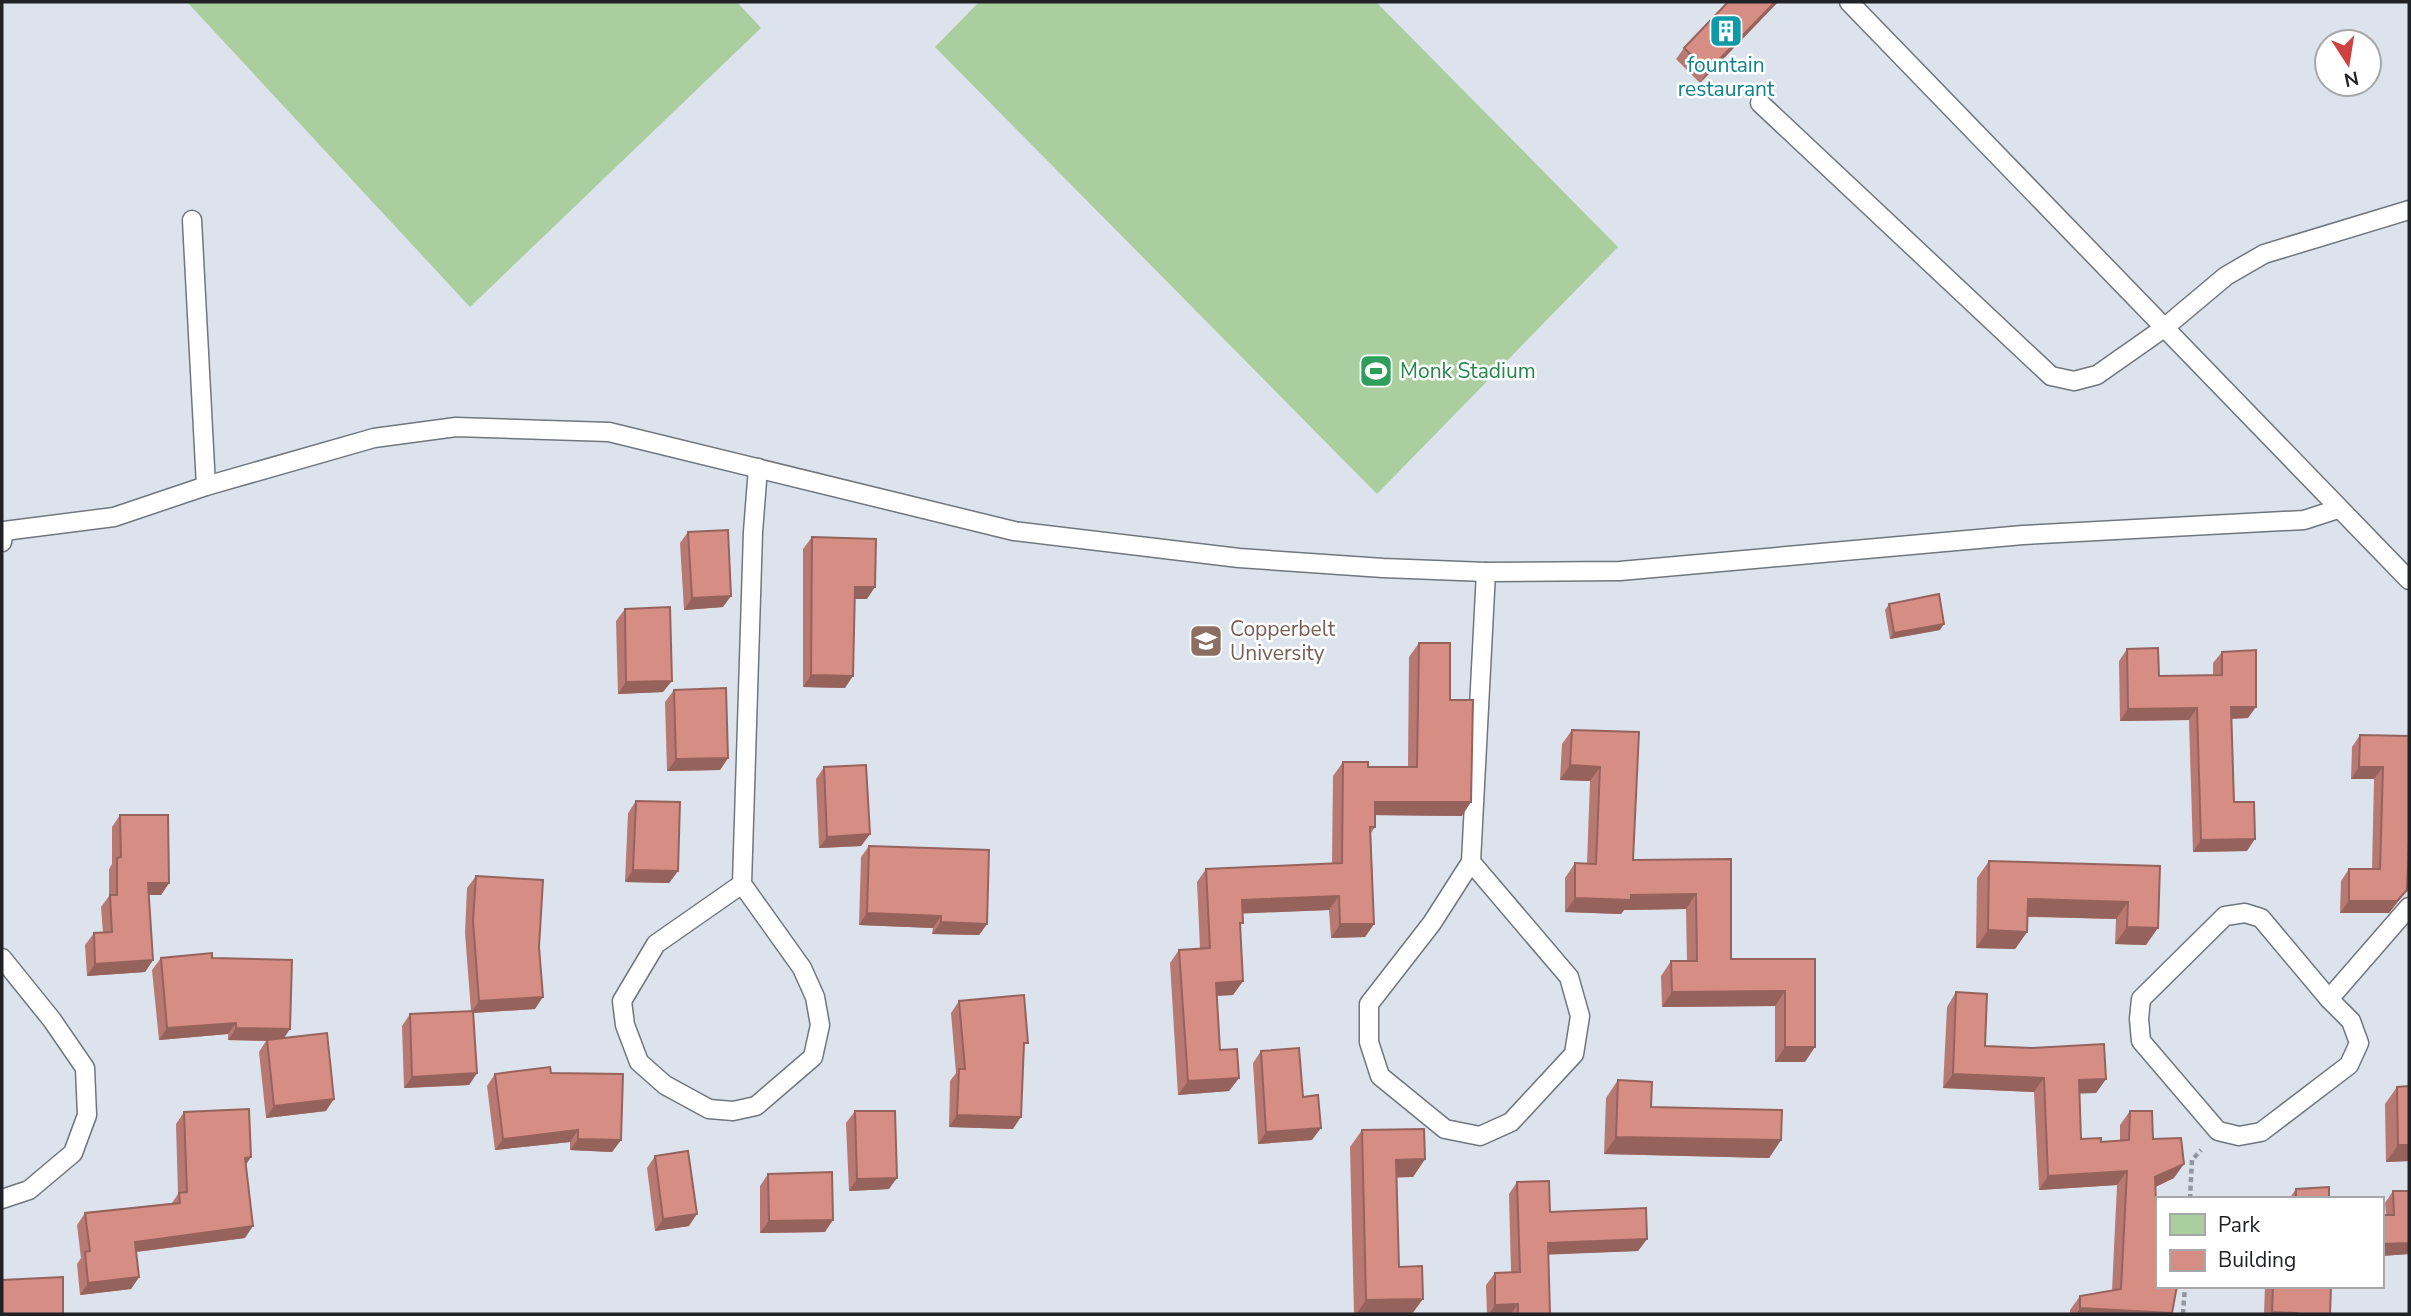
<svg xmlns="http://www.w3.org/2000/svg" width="2411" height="1316" viewBox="0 0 2411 1316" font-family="'Nunito Sans',sans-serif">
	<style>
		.green { fill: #aace9e }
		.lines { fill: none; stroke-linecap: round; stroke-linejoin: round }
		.lane-casing { stroke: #70767e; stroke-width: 21 }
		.path { stroke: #92979e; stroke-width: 4.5; stroke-dasharray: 5 3.5; stroke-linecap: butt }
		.lane { stroke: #fff; stroke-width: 18 }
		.wall { fill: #b87972 }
		.shaded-wall { fill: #96635c }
		.building { fill: #d68d84; stroke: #96635c; stroke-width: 2 }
		.labels { text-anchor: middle; stroke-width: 5; stroke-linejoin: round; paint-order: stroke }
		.culture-label { font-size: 21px; fill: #0d838f; stroke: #fff }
		.leisure-label { font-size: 21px; fill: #27864d; stroke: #fff; text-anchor: start }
		.education-label { font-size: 21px; fill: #785e54; stroke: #fff; text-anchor: start }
	</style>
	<rect width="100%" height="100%" fill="#dce3ec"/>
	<!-- green -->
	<g class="green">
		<path d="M 187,2 L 737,2 L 761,28 L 470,307 Z"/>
		<path d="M 979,2 L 1376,2 L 1618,247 L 1377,494 L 935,47 Z"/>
	</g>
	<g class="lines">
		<defs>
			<g id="lane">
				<path d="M 1849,2 L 2409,580"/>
				<path d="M 1760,103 L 2051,376 L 2074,381 L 2097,375 L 2164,328 L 2226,276 L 2264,254 L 2409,210"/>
				<path d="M 192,220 L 206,486"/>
				<path d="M 2,542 L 4,531 L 114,517 L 206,486 L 374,438 L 456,427 L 609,432 L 1014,531 L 1239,558 L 1383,568 L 1486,572 L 1620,571 L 2023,535 L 2304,520 L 2338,509"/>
				<path d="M 1471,862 L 1569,977 L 1580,1016 L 1574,1054 L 1511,1122 L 1480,1136 L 1445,1129 L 1380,1076 L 1369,1042 L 1369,1004 L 1432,923 L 1471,862 L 1486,572"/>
				<path d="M 742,884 L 656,944 L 622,1001 L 625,1025 L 639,1062 L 665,1085 L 709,1109 L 733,1111 L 756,1106 L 813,1057 L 820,1025 L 815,997 L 802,968 L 742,884 L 753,532 L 758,468"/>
				<path d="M 2245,913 L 2261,918 L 2329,999 L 2351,1021 L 2359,1043 L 2349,1065 L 2261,1132 L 2239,1136 L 2218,1131 L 2141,1041 L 2139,1019 L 2141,999 L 2225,916 Z"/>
				<path d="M 2,958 L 52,1020 L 85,1068 L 87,1115 L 73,1153 L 29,1190 L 2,1199"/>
				<path d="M 2329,999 L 2409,907"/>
			</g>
		</defs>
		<!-- lane casing -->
		<use href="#lane" class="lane-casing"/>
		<!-- path -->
		<g class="path">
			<path d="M 2190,1199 L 2192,1160 L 2201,1150"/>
			<path d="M 2183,1314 L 2185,1286"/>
		</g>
		<!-- lane -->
		<use href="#lane" class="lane"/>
	</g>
	<!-- wall -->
	<g class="wall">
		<path d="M 1728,2 L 1778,2 L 1700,83 L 1676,59 L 1684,48 Z"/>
		<path d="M 688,532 L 723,607 L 684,610 L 680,543 Z"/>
		<path d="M 812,537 L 867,599 L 855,599 L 845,688 L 803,687 L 803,549 Z"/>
		<path d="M 1889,604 L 1940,630 L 1890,639 L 1885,610 Z"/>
		<path d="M 625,609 L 663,692 L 618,694 L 616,621 Z"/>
		<path d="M 1419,643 L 1450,700 L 1462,816 L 1375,815 L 1375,827 L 1371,833 L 1374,924 L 1365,937 L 1331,938 L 1329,910 L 1242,913 L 1240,927 L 1243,981 L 1233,995 L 1217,996 L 1220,1050 L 1239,1078 L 1229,1091 L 1178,1095 L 1170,963 L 1179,950 L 1200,948 L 1197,882 L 1206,869 L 1332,863 L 1333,776 L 1343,762 L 1368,767 L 1408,767 L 1409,657 Z"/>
		<path d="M 2127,649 L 2159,676 L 2213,676 L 2213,663 L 2222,652 L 2248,718 L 2232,719 L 2234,802 L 2247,851 L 2193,852 L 2189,720 L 2120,721 L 2119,661 Z"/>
		<path d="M 674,690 L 728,758 L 720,770 L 667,771 L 665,702 Z"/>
		<path d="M 1572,730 L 1639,732 L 1633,860 L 1731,859 L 1731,959 L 1815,959 L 1805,1062 L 1775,1062 L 1775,1006 L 1662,1007 L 1661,976 L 1671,961 L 1687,961 L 1686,909 L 1624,910 L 1621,914 L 1565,912 L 1565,878 L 1575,863 L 1587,864 L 1590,781 L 1560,780 L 1562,744 Z"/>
		<path d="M 2360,735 L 2409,736 L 2407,890 L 2389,913 L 2340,913 L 2341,881 L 2349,869 L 2372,869 L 2374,779 L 2351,779 L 2352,747 Z"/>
		<path d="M 824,767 L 870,834 L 861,846 L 819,848 L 816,779 Z"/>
		<path d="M 636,801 L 678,871 L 669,883 L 625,882 L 628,813 Z"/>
		<path d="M 120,815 L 169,883 L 161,895 L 149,895 L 153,960 L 145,972 L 87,976 L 85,945 L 94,933 L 103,933 L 101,907 L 109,896 L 109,869 L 112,864 L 112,827 Z"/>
		<path d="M 869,846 L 987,924 L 979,935 L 932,934 L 933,928 L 859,925 L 861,857 Z"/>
		<path d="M 1989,861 L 2160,866 L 2146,945 L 2115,944 L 2116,919 L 2027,917 L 2027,932 L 2015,949 L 1976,948 L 1977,878 Z"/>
		<path d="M 476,876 L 535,1009 L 473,1013 L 477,1073 L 469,1085 L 404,1088 L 402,1026 L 410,1014 L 471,1011 L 465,933 L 467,888 Z"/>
		<path d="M 161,958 L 284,1038 L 326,1111 L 266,1118 L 259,1052 L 266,1041 L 228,1040 L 228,1034 L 159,1040 L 152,970 Z"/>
		<path d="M 1956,992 L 1985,1046 L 2106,1079 L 2096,1093 L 2079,1093 L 2081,1139 L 2101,1142 L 2120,1141 L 2120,1125 L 2130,1111 L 2153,1139 L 2174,1178 L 2155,1187 L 2157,1286 L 2171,1314 L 2070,1314 L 2070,1310 L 2080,1296 L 2112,1291 L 2117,1185 L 2039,1190 L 2034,1092 L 1943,1088 L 1947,1007 Z"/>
		<path d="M 959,1001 L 1024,1049 L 1013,1129 L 949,1127 L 950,1081 L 956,1073 L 951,1013 Z"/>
		<path d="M 1261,1051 L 1303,1097 L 1312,1140 L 1258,1144 L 1253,1063 Z"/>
		<path d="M 551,1073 L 621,1140 L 612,1152 L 570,1150 L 570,1142 L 495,1150 L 487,1086 L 495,1074 Z"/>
		<path d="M 1618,1080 L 1651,1107 L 1781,1140 L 1769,1158 L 1604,1154 L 1606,1098 Z"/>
		<path d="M 2397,1087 L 2409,1161 L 2386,1162 L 2385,1104 Z"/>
		<path d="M 855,1111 L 889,1189 L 849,1191 L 846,1123 Z"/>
		<path d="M 184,1112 L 246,1165 L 245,1238 L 136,1252 L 139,1277 L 131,1289 L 80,1295 L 77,1264 L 81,1258 L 77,1225 L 85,1213 L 172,1203 L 178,1194 L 176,1124 Z"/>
		<path d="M 1362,1130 L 1425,1159 L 1413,1177 L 1397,1177 L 1399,1267 L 1412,1314 L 1354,1314 L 1350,1147 Z"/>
		<path d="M 655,1156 L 689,1226 L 655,1231 L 647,1168 Z"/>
		<path d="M 768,1174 L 825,1232 L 760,1233 L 760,1186 Z"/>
		<path d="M 1517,1182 L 1550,1212 L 1647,1239 L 1638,1251 L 1548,1254 L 1550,1314 L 1487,1314 L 1486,1285 L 1495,1273 L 1511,1272 L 1509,1194 Z"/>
		<path d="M 2296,1189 L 2329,1199 L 2289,1199 Z"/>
		<path d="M 2393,1191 L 2409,1254 L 2381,1256 L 2381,1215 L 2386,1215 L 2385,1203 Z"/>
		<path d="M 2265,1286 L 2331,1286 L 2330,1314 L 2264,1314 Z"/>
	</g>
	<!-- shaded-wall -->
	<g class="shaded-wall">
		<path d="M 1775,2 L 1778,2 L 1700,83 L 1708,71 Z"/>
		<path d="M 855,587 L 875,587 L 867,599 L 847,599 Z"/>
		<path d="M 731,596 L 723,607 L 684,610 L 692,598 Z"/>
		<path d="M 1944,624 L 1940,630 L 1890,639 L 1894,633 Z"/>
		<path d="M 811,675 L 853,676 L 845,688 L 803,687 Z"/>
		<path d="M 672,681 L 663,692 L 618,694 L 626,682 Z"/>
		<path d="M 2231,707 L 2256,707 L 2248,718 L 2223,719 Z"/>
		<path d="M 2197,708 L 2189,720 L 2120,721 L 2128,709 Z"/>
		<path d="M 728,758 L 720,770 L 667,771 L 676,759 Z"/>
		<path d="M 1570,765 L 1600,767 L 1590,781 L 1560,780 Z"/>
		<path d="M 2359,767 L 2383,767 L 2374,779 L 2351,779 Z"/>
		<path d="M 1375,802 L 1471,802 L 1462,816 L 1365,815 Z"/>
		<path d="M 870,834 L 861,846 L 819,848 L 827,837 Z"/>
		<path d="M 2255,839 L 2247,851 L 2193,852 L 2201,840 Z"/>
		<path d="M 633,870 L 678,871 L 669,883 L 625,882 Z"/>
		<path d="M 148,883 L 169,883 L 161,895 L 140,895 Z"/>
		<path d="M 2407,890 L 2389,913 L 2340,913 L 2349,901 Z"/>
		<path d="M 1696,894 L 1686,909 L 1624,910 L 1621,914 L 1565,912 L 1575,898 Z"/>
		<path d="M 1339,896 L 1329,910 L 1232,914 L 1242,900 Z"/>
		<path d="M 2028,899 L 2128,902 L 2116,919 L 2016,916 Z"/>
		<path d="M 867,913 L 941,916 L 933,928 L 859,925 Z"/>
		<path d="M 941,922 L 987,924 L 979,935 L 932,934 Z"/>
		<path d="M 1340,924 L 1374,924 L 1365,937 L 1331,938 Z"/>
		<path d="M 2127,927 L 2158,928 L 2146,945 L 2115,944 Z"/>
		<path d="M 1988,930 L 2027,932 L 2015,949 L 1976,948 Z"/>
		<path d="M 153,960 L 145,972 L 87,976 L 95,964 Z"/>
		<path d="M 1243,981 L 1233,995 L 1207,996 L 1216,983 Z"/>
		<path d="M 1785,991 L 1775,1006 L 1662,1007 L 1672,992 Z"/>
		<path d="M 543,997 L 535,1009 L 471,1013 L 479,1001 Z"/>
		<path d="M 236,1023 L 228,1034 L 159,1040 L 167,1028 Z"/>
		<path d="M 236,1028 L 290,1029 L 282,1041 L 228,1040 Z"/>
		<path d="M 1785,1047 L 1815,1047 L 1805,1062 L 1775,1062 Z"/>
		<path d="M 477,1073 L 469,1085 L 404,1088 L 412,1077 Z"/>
		<path d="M 1953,1074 L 2044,1078 L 2034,1092 L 1943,1088 Z"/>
		<path d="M 1239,1078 L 1229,1091 L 1178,1095 L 1188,1081 Z"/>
		<path d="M 2106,1079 L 2096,1093 L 2069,1094 L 2079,1080 Z"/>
		<path d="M 334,1099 L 326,1111 L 266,1118 L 274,1106 Z"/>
		<path d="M 957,1115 L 1021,1117 L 1013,1129 L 949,1127 Z"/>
		<path d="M 1321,1128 L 1312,1140 L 1258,1144 L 1266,1132 Z"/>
		<path d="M 578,1130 L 570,1142 L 495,1150 L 503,1139 Z"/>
		<path d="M 1616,1137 L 1781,1140 L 1769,1158 L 1604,1154 Z"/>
		<path d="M 578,1139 L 621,1140 L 612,1152 L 570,1150 Z"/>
		<path d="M 2398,1145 L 2409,1145 L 2409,1161 L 2386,1162 Z"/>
		<path d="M 251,1157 L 243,1169 L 245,1158 Z"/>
		<path d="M 1425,1159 L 1413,1177 L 1384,1178 L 1396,1160 Z"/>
		<path d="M 2184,1164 L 2174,1178 L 2145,1192 L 2155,1177 Z"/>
		<path d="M 2127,1171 L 2117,1185 L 2039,1190 L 2048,1176 Z"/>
		<path d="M 897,1178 L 889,1189 L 849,1191 L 857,1179 Z"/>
		<path d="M 697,1214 L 689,1226 L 655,1231 L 663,1219 Z"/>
		<path d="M 833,1220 L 825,1232 L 760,1233 L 769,1221 Z"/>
		<path d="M 253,1226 L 245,1238 L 127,1253 L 135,1242 Z"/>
		<path d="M 1647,1239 L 1638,1251 L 1540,1255 L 1548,1243 Z"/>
		<path d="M 2409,1243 L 2409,1254 L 2381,1256 L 2381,1244 Z"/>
		<path d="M 139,1277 L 131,1289 L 80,1295 L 88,1283 Z"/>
		<path d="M 1423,1299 L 1412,1314 L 1356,1314 L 1366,1300 Z"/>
		<path d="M 1518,1304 L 1511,1314 L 1489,1314 L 1495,1305 Z"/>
		<path d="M 2080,1308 L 2172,1313 L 2076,1314 Z"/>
		<path d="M 2272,1312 L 2297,1313 L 2296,1314 L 2270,1314 Z"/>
	</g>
	<!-- building -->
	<g class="building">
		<path d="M 1728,2 L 1775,2 L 1708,71 L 1684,48 Z"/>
		<path d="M 728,530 L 731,596 L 692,598 L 688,532 Z"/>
		<path d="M 812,537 L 876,539 L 875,587 L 855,587 L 853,676 L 811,675 Z"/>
		<path d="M 1939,594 L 1944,624 L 1894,633 L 1889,604 Z"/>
		<path d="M 670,607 L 672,681 L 626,682 L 625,609 Z"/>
		<path d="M 1419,643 L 1450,643 L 1450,700 L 1473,700 L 1471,802 L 1375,802 L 1375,827 L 1370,827 L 1374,924 L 1340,924 L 1339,896 L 1242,900 L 1243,923 L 1240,923 L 1243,981 L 1216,983 L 1220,1050 L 1237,1049 L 1239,1078 L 1188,1081 L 1179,950 L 1210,948 L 1206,869 L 1342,863 L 1343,762 L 1368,762 L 1368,767 L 1417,767 Z"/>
		<path d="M 2158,648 L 2159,676 L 2222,675 L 2222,652 L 2256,650 L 2256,707 L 2231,707 L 2234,802 L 2254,802 L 2255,839 L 2201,840 L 2197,708 L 2128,709 L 2127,649 Z"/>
		<path d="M 726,688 L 728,758 L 676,759 L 674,690 Z"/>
		<path d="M 1572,730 L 1639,732 L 1633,860 L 1731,859 L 1731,959 L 1815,959 L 1815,1047 L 1785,1047 L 1785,991 L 1672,992 L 1671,961 L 1697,961 L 1696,894 L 1631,895 L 1631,900 L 1575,898 L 1575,863 L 1596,864 L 1600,767 L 1570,765 Z"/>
		<path d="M 2360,735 L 2409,736 L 2409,840 L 2407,890 L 2397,901 L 2349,901 L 2349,869 L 2380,869 L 2383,767 L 2359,767 Z"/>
		<path d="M 866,765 L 870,834 L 827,837 L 824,767 Z"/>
		<path d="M 636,801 L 680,802 L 678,871 L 633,870 Z"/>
		<path d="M 120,815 L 168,815 L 169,883 L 148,883 L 153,960 L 95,964 L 94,933 L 112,932 L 110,895 L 117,895 L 117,858 L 121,857 Z"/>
		<path d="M 869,846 L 989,850 L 987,924 L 941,922 L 941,916 L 867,913 Z"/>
		<path d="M 1989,861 L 2160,866 L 2158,928 L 2127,927 L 2128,902 L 2028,899 L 2027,932 L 1988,930 Z"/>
		<path d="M 476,876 L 543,880 L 539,947 L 543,997 L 479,1001 L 473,921 Z"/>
		<path d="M 212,953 L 212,958 L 292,960 L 290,1029 L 236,1028 L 236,1023 L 167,1028 L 161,958 Z"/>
		<path d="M 1956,992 L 1987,994 L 1985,1046 L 2032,1048 L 2104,1044 L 2106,1079 L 2079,1080 L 2081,1139 L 2101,1138 L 2101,1142 L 2129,1140 L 2130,1111 L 2152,1111 L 2153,1139 L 2181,1138 L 2184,1164 L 2155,1177 L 2157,1230 L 2157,1286 L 2177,1286 L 2172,1313 L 2080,1308 L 2080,1296 L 2121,1289 L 2127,1171 L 2048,1176 L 2044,1078 L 1953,1074 Z"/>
		<path d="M 1024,995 L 1028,1043 L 1024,1043 L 1021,1117 L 957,1115 L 959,1069 L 965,1069 L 959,1001 Z"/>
		<path d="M 473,1011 L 477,1073 L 412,1077 L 410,1014 Z"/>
		<path d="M 327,1033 L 334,1099 L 274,1106 L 267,1040 Z"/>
		<path d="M 1299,1048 L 1303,1097 L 1318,1095 L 1321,1128 L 1266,1132 L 1261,1051 Z"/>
		<path d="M 550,1067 L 551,1073 L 623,1074 L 621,1140 L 578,1139 L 578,1130 L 503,1139 L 495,1074 Z"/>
		<path d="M 1618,1080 L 1652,1082 L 1651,1107 L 1782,1110 L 1781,1140 L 1616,1137 Z"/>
		<path d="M 2409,1086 L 2409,1145 L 2398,1145 L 2397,1087 Z"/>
		<path d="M 249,1109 L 251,1157 L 245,1158 L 253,1226 L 135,1242 L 139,1277 L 88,1283 L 85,1252 L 90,1251 L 85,1213 L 180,1203 L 179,1193 L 187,1192 L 184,1112 Z"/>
		<path d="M 855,1111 L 895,1111 L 897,1178 L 857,1179 Z"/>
		<path d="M 1424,1129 L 1425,1159 L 1396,1160 L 1399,1267 L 1422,1266 L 1423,1299 L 1366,1300 L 1362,1130 Z"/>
		<path d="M 688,1151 L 697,1214 L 663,1219 L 655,1156 Z"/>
		<path d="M 832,1172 L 833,1220 L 769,1221 L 768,1174 Z"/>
		<path d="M 1549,1181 L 1550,1212 L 1646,1208 L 1647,1239 L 1548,1243 L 1550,1314 L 1518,1314 L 1518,1304 L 1495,1305 L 1495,1273 L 1520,1272 L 1517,1182 Z"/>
		<path d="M 2329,1187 L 2329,1199 L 2296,1199 L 2296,1189 Z"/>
		<path d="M 2393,1191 L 2409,1191 L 2409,1243 L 2381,1244 L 2381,1215 L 2394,1215 Z"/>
		<path d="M 63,1277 L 63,1314 L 2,1314 L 2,1280 Z"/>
		<path d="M 2273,1286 L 2331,1286 L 2330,1314 L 2297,1314 L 2297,1313 L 2272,1312 Z"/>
	</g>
	<!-- icons -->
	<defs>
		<symbol id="building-square" viewBox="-11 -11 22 22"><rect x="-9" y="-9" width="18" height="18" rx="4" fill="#0f9aa8" stroke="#fff"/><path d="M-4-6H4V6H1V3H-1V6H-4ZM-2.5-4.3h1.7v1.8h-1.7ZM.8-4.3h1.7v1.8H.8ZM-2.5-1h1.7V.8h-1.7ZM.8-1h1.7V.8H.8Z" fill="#fff"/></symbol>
		<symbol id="stadium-square" viewBox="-11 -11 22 22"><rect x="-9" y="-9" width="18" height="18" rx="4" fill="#2e9e5b" stroke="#fff"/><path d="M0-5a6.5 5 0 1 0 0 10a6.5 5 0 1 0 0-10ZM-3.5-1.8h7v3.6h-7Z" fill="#fff"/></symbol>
		<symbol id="university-square" viewBox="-11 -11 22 22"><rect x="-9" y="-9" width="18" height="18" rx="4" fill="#8d6e63" stroke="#fff"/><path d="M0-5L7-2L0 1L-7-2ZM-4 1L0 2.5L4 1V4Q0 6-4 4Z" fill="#fff"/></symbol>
	</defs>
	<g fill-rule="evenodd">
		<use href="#building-square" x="1707" y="12" width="38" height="38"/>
		<use href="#stadium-square" x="1357" y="352" width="38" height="38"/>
		<use href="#university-square" x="1187" y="622" width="38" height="38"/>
	</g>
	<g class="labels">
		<!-- culture labels -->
		<g class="culture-label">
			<text x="1726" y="72">fountain<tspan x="1726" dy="24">restaurant</tspan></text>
		</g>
		<!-- leisure labels -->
		<g class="leisure-label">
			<text x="1400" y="378">Monk Stadium</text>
		</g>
		<!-- education labels -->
		<g class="education-label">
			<text x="1230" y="636">Copperbelt<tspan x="1230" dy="24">University</tspan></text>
		</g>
	</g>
	<!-- border -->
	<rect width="2411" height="1316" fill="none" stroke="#202226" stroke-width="7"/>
	<!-- legend -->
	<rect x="2156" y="1197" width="228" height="91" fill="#ffffff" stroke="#a6a7a8" stroke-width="2"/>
	<rect x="2170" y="1214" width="35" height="21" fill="#aace9e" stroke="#a6a7a8" stroke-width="2"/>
	<text x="2218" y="1232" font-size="21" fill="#202226">Park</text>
	<rect x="2170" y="1250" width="35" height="21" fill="#d68d84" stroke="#a6a7a8" stroke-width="2"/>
	<text x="2218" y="1267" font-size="21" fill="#202226">Building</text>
	<!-- north arrow -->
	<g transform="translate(2348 63) rotate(168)"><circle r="33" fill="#ffffff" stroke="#a6a7a8" stroke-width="2"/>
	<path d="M0-5L12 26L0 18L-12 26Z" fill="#d04141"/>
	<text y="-10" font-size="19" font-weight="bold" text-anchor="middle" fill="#202226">N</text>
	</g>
</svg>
